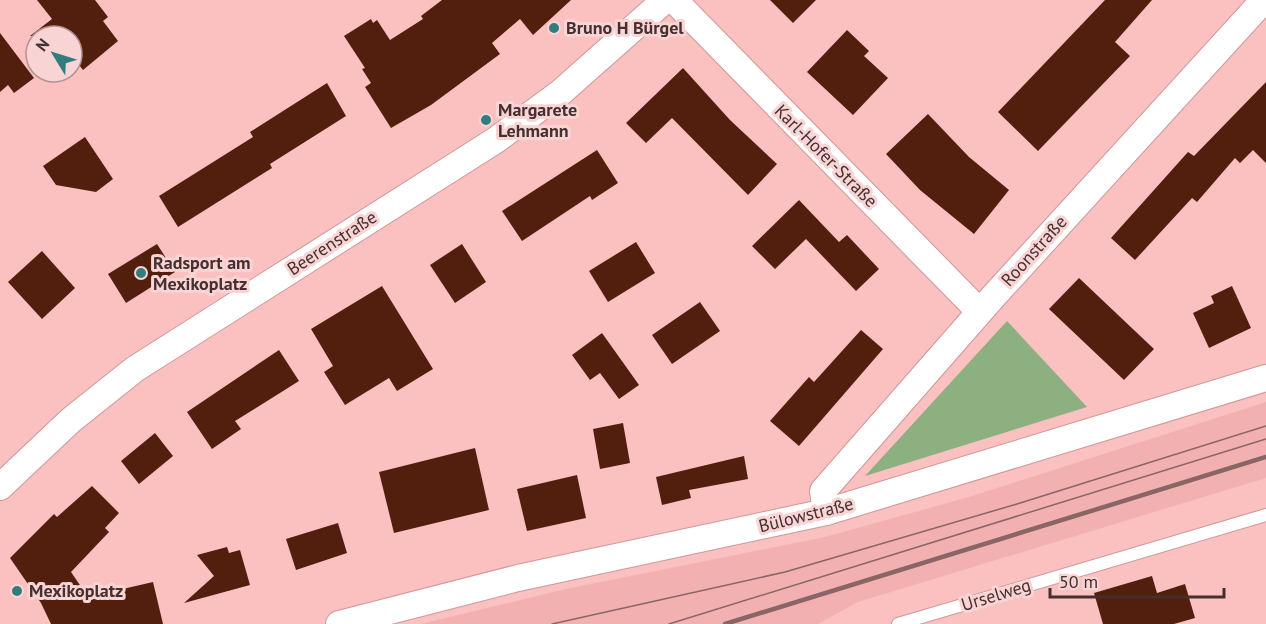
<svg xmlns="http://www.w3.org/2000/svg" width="1266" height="624" viewBox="0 0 1266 624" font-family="'PT Sans',sans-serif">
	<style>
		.built { fill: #f2b0b1 }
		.green { fill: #8db081 }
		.building { fill: #521f0e }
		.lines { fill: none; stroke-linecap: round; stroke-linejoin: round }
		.service-casing { stroke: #cf9798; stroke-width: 14 }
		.minor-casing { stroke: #cf9798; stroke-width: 28 }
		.service { stroke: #fff; stroke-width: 12 }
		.minor { stroke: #fff; stroke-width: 26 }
		.tram { stroke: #8a6565; stroke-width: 1.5 }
		.rail { stroke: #8a6565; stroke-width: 4.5 }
		.poi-dot { fill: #337c7e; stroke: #f8d4d4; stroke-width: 2 }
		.labels { text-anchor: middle; stroke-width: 6; stroke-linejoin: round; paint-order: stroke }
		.poi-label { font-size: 18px; font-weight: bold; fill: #462f2f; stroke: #f8d4d4; text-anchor: start }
		.street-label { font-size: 18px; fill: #462f2f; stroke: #f8d4d4 }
	</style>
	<rect width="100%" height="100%" fill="#fbc0c0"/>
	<!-- built -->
	<path class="built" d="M 1266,402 L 1266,478 L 858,602 L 818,624 L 421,624 L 566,589 L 825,537 L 969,497 Z"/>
	<!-- green -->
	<path class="green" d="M 1007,321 L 1087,407 L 865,476 Z"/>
	<!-- building -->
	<g class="building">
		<path d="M 37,0 L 95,0 L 108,17 L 103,21 L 118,41 L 83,70 L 72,56 L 72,36 L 30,36 L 52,19 Z"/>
		<path d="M 442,0 L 571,0 L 533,35 L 520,19 L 492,43 L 500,54 L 431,105 L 391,128 L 365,87 L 371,83 L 362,69 L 365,68 L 344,36 L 371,19 L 373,23 L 377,20 L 390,40 L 423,19 L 421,16 Z"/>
		<path d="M 770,0 L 816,0 L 793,23 Z"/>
		<path d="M 1105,0 L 1152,0 L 1115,42 L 1130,56 L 1038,151 L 998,112 Z"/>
		<path d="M 847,30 L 869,51 L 864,56 L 888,78 L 853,115 L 807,72 Z"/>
		<path d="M 0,33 L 34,78 L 14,93 L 8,85 L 0,92 Z"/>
		<path d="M 683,68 L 730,120 L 777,164 L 748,195 L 672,118 L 646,143 L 626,123 Z"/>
		<path d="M 1266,82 L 1266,163 L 1253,150 L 1240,163 L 1235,158 L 1197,202 L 1192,198 L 1135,260 L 1111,238 L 1188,152 L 1194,156 Z"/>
		<path d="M 327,83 L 346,116 L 270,164 L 272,168 L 178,227 L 159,196 L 253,137 L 250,132 Z"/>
		<path d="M 928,114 L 969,157 L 1009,190 L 974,234 L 920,190 L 886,154 Z"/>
		<path d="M 85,137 L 113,179 L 96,192 L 56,185 L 43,166 Z"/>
		<path d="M 597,150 L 618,183 L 592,200 L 590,196 L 522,241 L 502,211 Z"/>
		<path d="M 799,200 L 839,242 L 847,235 L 879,269 L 856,291 L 806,239 L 775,269 L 752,246 Z"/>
		<path d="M 636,242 L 655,273 L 608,302 L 589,271 Z"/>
		<path d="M 157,244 L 175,272 L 126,303 L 108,274 Z"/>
		<path d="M 462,244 L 486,282 L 455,303 L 430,265 Z"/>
		<path d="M 42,251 L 75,288 L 42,319 L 8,282 Z"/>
		<path d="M 1079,278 L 1154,349 L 1124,380 L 1049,309 Z"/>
		<path d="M 382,286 L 433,369 L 397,391 L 389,378 L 345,405 L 324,372 L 333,366 L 311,329 Z"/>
		<path d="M 1232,286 L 1251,328 L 1209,348 L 1193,313 L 1214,303 L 1211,296 Z"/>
		<path d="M 700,302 L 720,331 L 672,364 L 652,335 Z"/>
		<path d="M 861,330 L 883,349 L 799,446 L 770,421 L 809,377 L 814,382 Z"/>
		<path d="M 602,333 L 639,385 L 619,399 L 600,373 L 590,380 L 572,355 Z"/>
		<path d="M 279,350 L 299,381 L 235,421 L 241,429 L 212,449 L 187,412 Z"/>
		<path d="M 623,423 L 630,463 L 600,469 L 593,429 Z"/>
		<path d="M 155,433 L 173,456 L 139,484 L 121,461 Z"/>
		<path d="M 475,448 L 489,510 L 394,533 L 379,472 Z"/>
		<path d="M 744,456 L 748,479 L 689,490 L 691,498 L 662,505 L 656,477 Z"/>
		<path d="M 577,475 L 586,518 L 527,531 L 517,489 Z"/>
		<path d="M 92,486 L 119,513 L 105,528 L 109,532 L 71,572 L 88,597 L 153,582 L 163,624 L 51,624 L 41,603 L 10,558 L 54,514 L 57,517 Z"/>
		<path d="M 338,523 L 347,553 L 296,570 L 286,539 Z"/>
		<path d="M 227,547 L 229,553 L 240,550 L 250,585 L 184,603 L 214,576 L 197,555 Z"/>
		<path d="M 1152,576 L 1157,593 L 1185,584 L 1195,618 L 1174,624 L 1103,624 L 1094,593 Z"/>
	</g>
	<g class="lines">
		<defs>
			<path id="service" d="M 898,624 L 1266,515"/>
			<g id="minor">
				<path d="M 674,0 L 979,311"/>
				<path d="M 0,487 L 71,420 L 135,369 L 496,140 L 560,93 L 665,0"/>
				<path d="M 826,512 L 823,491 L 992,298 L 1264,0"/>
				<path d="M 339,624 L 518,578 L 826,512 L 1266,378"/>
			</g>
		</defs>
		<!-- service casing -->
		<use href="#service" class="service-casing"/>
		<!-- minor casing -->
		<use href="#minor" class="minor-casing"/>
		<!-- service -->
		<use href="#service" class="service"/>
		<!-- minor -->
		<use href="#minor" class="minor"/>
		<!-- tram -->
		<g class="tram">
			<path d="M 552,624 L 785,572 L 1017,504 L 1266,426"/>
			<path d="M 669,624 L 1266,439"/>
		</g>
		<!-- rail -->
		<path class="rail" d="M 725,624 L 1266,457"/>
	</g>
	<!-- markers -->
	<g class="poi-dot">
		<circle cx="554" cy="28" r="6"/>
		<circle cx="486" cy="120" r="6"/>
		<circle cx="141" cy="273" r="6"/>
		<circle cx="17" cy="591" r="6"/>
	</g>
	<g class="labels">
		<!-- poi labels -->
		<g class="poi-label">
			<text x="566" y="34">Bruno H Bürgel</text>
			<text x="498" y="116">Margarete<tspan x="498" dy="21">Lehmann</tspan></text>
			<text x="153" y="269">Radsport am<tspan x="153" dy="21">Mexikoplatz</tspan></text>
			<text x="29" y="597">Mexikoplatz</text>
		</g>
		<!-- street labels -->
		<g class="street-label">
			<text transform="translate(826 156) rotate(45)" y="6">Karl-Hofer-Straße</text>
			<text transform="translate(332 243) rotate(-33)" y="6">Beerenstraße</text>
			<text transform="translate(1034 251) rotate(-48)" y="6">Roonstraße</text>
			<text transform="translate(806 515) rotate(-14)" y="6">Bülowstraße</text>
			<text transform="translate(996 595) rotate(-17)" y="6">Urselweg</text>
		</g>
	</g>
	<!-- north arrow -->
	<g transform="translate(54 54) rotate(308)"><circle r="28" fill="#f8d4d4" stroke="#b19292" stroke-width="1.5"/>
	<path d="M0-4.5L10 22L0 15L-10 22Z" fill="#337c7e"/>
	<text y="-9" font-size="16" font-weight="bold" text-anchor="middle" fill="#462f2f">N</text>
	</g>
	<!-- scale -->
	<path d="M1050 588v9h174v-9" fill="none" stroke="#462f2f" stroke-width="3"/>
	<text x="1059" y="588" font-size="18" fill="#462f2f" stroke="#f8d4d4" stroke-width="4.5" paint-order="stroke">50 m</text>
</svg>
